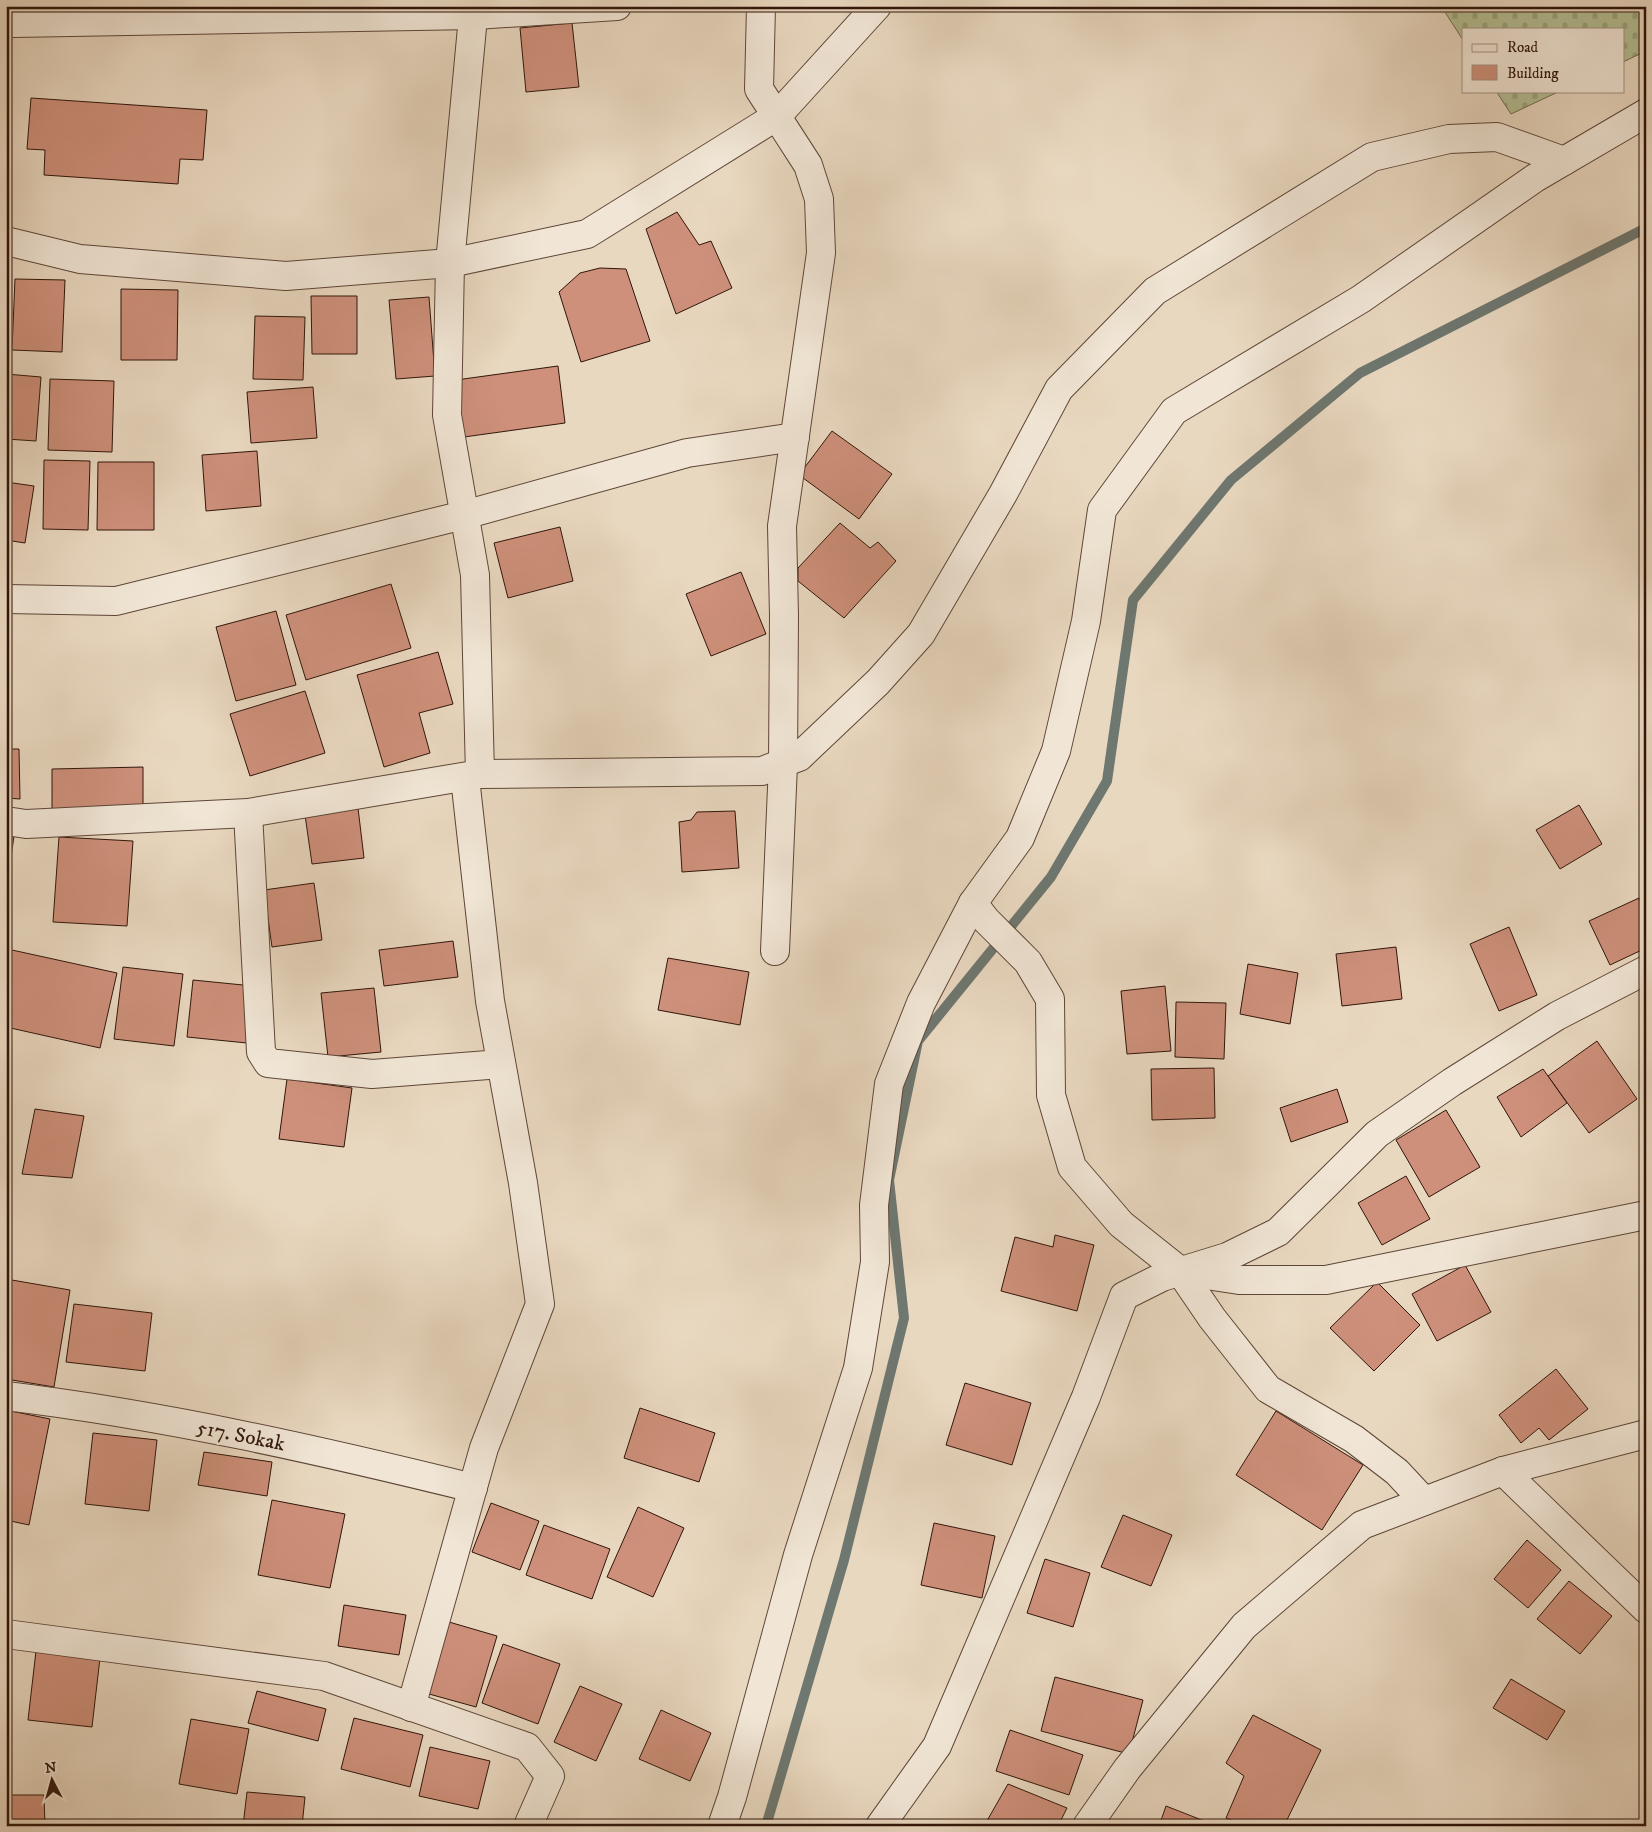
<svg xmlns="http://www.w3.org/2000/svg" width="1652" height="1832" viewBox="0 0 1652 1832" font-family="'IM FELL DW Pica',serif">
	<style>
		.cemetery { fill: url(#cemetery-stones); stroke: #726a4f }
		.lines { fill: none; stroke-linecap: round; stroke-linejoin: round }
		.stream { stroke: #6e7770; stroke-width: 10 }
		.building { fill: #ce907b; stroke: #30150a }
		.street-casing { stroke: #5e4638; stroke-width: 30 }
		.street { stroke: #f1e6d6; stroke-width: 28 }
		.labels { text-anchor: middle; stroke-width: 5; stroke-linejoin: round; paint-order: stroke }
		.street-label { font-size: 21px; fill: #30150a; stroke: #f1e6d6 }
	</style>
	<defs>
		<pattern id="cemetery-stones" width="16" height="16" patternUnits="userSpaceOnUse" patternTransform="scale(1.25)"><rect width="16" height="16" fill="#b4bf94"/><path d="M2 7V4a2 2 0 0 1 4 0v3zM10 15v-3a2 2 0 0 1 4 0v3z" fill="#9ba37e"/></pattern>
	</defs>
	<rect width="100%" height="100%" fill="#e9d8c0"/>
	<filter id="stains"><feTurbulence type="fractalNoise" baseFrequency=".004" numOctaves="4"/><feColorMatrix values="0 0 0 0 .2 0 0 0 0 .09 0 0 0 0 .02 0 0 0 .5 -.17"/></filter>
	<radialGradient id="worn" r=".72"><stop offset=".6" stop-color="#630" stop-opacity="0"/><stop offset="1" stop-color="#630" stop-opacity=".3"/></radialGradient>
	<!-- cemetery -->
	<g class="cemetery">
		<path d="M 1441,6 L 1646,6 L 1646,51 L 1623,62 L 1623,29 L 1463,29 L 1463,40 Z"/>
		<path d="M 1496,91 L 1560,91 L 1511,114 Z"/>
	</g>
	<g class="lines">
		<!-- stream -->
		<path class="stream" d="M 766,1826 L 844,1560 L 904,1318 L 889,1180 L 918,1041 L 1051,877 L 1107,781 L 1133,600 L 1231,480 L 1360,373 L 1646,228"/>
	</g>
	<!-- building -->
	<g class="building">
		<path d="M 572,23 L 579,87 L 526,92 L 520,28 Z"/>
		<path d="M 31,98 L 207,110 L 203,160 L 180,159 L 178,184 L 44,175 L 45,150 L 27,149 Z"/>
		<path d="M 677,212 L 699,245 L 711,241 L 732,288 L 676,314 L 646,229 Z"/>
		<path d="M 600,268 L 626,269 L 650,341 L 581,362 L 559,292 L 580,273 Z"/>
		<path d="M 15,279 L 65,280 L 62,352 L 12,350 Z"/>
		<path d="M 121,289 L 178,290 L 177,360 L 121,360 Z"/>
		<path d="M 311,296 L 357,296 L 357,354 L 312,354 Z"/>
		<path d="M 429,297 L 435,376 L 396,379 L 389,300 Z"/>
		<path d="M 255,316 L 305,317 L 303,380 L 253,379 Z"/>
		<path d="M 558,366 L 565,423 L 464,437 L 456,380 Z"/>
		<path d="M 6,374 L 41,377 L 36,441 L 6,439 Z"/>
		<path d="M 50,379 L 114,381 L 112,452 L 48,450 Z"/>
		<path d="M 313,387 L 317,438 L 251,443 L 247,392 Z"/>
		<path d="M 832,431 L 892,474 L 859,519 L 799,475 Z"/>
		<path d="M 257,451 L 261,506 L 206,511 L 202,455 Z"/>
		<path d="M 44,460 L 90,461 L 88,530 L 43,529 Z"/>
		<path d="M 98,462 L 154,462 L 154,530 L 97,530 Z"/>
		<path d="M 6,482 L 34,486 L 25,543 L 6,540 Z"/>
		<path d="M 840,523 L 870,548 L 878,542 L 896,561 L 844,618 L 798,581 L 798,568 Z"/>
		<path d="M 560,527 L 573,581 L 508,598 L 494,543 Z"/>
		<path d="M 741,572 L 766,634 L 711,656 L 686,594 Z"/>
		<path d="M 391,584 L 411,648 L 306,680 L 286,615 Z"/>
		<path d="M 276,611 L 296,685 L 236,701 L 216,627 Z"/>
		<path d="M 438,652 L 453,704 L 419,713 L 430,753 L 384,767 L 357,675 Z"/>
		<path d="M 305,691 L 325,753 L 250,776 L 230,714 Z"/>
		<path d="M 6,749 L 19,749 L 20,799 L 6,798 Z"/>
		<path d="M 143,767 L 143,812 L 52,813 L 52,769 Z"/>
		<path d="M 1579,805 L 1602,844 L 1560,869 L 1536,830 Z"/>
		<path d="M 358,808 L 364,858 L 312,864 L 305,815 Z"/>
		<path d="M 735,811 L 739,868 L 682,872 L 679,822 L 691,820 L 697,812 Z"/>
		<path d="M 6,828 L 15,829 L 7,885 L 6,885 Z"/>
		<path d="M 59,837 L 133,841 L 127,926 L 53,922 Z"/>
		<path d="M 314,883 L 322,940 L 272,947 L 264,890 Z"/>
		<path d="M 1639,898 L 1646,912 L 1646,948 L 1610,965 L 1589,921 Z"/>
		<path d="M 1509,927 L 1537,995 L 1499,1011 L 1470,944 Z"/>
		<path d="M 453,941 L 458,977 L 384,986 L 379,950 Z"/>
		<path d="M 1396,947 L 1402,999 L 1342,1006 L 1336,954 Z"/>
		<path d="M 12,950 L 117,973 L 100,1048 L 6,1027 L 6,977 Z"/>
		<path d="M 668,958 L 749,972 L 740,1025 L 658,1010 Z"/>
		<path d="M 1248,964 L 1298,973 L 1290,1024 L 1240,1014 Z"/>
		<path d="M 123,967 L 183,974 L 174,1046 L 114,1039 Z"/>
		<path d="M 193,980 L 253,986 L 247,1043 L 187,1037 Z"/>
		<path d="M 1165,986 L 1171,1051 L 1127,1054 L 1121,991 Z"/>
		<path d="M 374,988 L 381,1052 L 328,1057 L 321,993 Z"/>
		<path d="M 1176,1002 L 1226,1003 L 1224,1059 L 1175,1057 Z"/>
		<path d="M 1597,1041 L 1637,1099 L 1589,1133 L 1548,1076 Z"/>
		<path d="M 1214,1068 L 1215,1118 L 1152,1120 L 1151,1069 Z"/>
		<path d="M 1543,1069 L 1567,1103 L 1521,1137 L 1497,1097 Z"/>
		<path d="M 287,1079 L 352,1088 L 344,1147 L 279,1139 Z"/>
		<path d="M 1337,1089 L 1348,1122 L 1291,1142 L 1280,1108 Z"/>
		<path d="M 35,1109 L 84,1116 L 72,1178 L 22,1174 Z"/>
		<path d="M 1446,1110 L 1480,1167 L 1429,1197 L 1396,1140 Z"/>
		<path d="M 1406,1176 L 1430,1219 L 1382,1245 L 1358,1203 Z"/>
		<path d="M 1055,1235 L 1094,1245 L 1077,1311 L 1001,1291 L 1015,1237 L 1053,1247 Z"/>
		<path d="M 1465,1265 L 1491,1312 L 1437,1341 L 1412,1294 Z"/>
		<path d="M 6,1279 L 70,1290 L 54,1387 L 6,1379 Z"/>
		<path d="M 1377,1282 L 1420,1325 L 1374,1371 L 1330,1328 Z"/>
		<path d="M 74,1304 L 152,1313 L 145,1371 L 66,1362 Z"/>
		<path d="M 1556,1369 L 1588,1409 L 1549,1440 L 1539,1428 L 1521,1443 L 1499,1415 Z"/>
		<path d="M 965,1383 L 1031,1403 L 1012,1465 L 946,1445 Z"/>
		<path d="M 640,1408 L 715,1433 L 699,1482 L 624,1458 Z"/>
		<path d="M 6,1410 L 50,1419 L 29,1525 L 6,1520 Z"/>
		<path d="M 1276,1411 L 1363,1465 L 1322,1530 L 1236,1475 Z"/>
		<path d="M 93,1433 L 157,1440 L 149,1511 L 85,1504 Z"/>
		<path d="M 204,1452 L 272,1462 L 267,1496 L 198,1485 Z"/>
		<path d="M 272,1500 L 345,1514 L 330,1588 L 258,1575 Z"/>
		<path d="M 491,1503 L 539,1521 L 520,1570 L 472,1552 Z"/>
		<path d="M 638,1507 L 684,1528 L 653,1597 L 607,1577 Z"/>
		<path d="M 1123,1515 L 1172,1535 L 1151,1586 L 1101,1567 Z"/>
		<path d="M 934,1523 L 995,1536 L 982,1598 L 921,1585 Z"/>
		<path d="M 544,1525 L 610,1549 L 592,1599 L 526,1575 Z"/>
		<path d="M 1527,1540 L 1561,1570 L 1528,1608 L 1494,1579 Z"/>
		<path d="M 1045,1559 L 1090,1573 L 1073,1627 L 1027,1613 Z"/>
		<path d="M 1569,1581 L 1612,1616 L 1580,1654 L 1537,1619 Z"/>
		<path d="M 344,1605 L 406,1615 L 399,1655 L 338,1646 Z"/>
		<path d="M 449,1622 L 497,1636 L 476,1707 L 429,1694 Z"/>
		<path d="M 503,1644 L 560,1664 L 538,1724 L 482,1703 Z"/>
		<path d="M 36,1651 L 100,1658 L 92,1727 L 28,1720 Z"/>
		<path d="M 1055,1677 L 1143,1700 L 1129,1754 L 1041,1731 Z"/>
		<path d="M 1511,1679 L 1565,1711 L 1547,1740 L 1493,1708 Z"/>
		<path d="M 580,1686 L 622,1704 L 596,1761 L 554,1742 Z"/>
		<path d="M 257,1691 L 326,1709 L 318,1741 L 248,1723 Z"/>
		<path d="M 661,1710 L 711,1733 L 690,1781 L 639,1759 Z"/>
		<path d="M 1253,1715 L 1321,1750 L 1284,1826 L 1246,1826 L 1226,1818 L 1244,1776 L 1226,1763 Z"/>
		<path d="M 354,1718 L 423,1735 L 410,1787 L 341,1769 Z"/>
		<path d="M 191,1719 L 249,1729 L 237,1794 L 179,1784 Z"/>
		<path d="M 1010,1730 L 1083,1755 L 1069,1795 L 996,1771 Z"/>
		<path d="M 430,1747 L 490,1761 L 478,1809 L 419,1796 Z"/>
		<path d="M 1008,1784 L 1067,1808 L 1058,1826 L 984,1826 Z"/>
		<path d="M 247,1792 L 305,1797 L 302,1826 L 243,1826 Z"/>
		<path d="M 6,1795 L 44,1795 L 45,1826 L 6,1826 Z"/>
		<path d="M 1166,1806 L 1217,1826 L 1159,1826 Z"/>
	</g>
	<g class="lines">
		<defs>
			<g id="street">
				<path d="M 474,6 L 450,263 L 447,415 L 475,575 L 480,774"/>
				<path d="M 761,6 L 759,89 L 808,165 L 819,199 L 821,253 L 782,526 L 784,616 L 783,764 L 775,951"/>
				<path d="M 14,23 L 475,15 L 617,6"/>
				<path d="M 6,241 L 80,259 L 286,276 L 450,263 L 587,234 L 777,116 L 877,6"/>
				<path d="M 6,599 L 116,601 L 464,515 L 687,453 L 795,437"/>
				<path d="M 248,813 L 261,1052 L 268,1063 L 372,1074 L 501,1064"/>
				<path d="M 6,821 L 26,824 L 248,813 L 480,774 L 762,771 L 799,757 L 878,682 L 921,634 L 1003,494 L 1059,389 L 1155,291 L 1372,157 L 1449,139 L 1497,137 L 1564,161"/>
				<path d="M 973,903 L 986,920 L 1028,962 L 1050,999 L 1051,1095 L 1072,1167 L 1121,1224 L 1180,1271 L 1239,1280 L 1326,1280 L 1646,1215"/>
				<path d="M 1180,1271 L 1212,1318 L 1268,1389 L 1354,1439 L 1397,1472 L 1424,1501"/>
				<path d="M 6,1396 C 164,1415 319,1450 473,1488"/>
				<path d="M 1503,1471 L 1646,1609"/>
				<path d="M 6,1634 L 324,1676 L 527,1747 L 550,1776 L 528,1826"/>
				<path d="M 411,1707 L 484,1448 L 540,1304 L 523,1183 L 490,1001 L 465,778"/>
				<path d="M 722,1826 L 732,1797 L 798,1555 L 858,1368 L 875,1262 L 874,1205 L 889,1084 L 921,1003 L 973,903 L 1020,838 L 1056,751 L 1086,621 L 1102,510 L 1174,411 L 1361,299 L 1535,178 L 1646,113"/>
				<path d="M 880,1826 L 937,1746 L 1086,1397 L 1124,1296 L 1162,1277 L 1227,1257 L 1278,1232 L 1377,1134 L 1452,1082 L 1557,1016 L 1646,970"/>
				<path d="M 1087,1826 L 1127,1769 L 1244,1626 L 1362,1525 L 1503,1471 L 1646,1434"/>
			</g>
		</defs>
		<!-- street casing -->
		<use href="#street" class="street-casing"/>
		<!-- street -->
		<use href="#street" class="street"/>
	</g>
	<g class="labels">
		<!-- street labels -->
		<g class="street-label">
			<text transform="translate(241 1435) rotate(11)" y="7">517. Sokak</text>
		</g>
	</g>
	<!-- margin -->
	<rect width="1652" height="1832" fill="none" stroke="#e9d8c0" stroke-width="25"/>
	<rect x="8" y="8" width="1637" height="1817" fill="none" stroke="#30150a" stroke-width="2.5"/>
	<rect x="12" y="12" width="1627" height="1807" fill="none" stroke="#30150a"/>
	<!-- legend -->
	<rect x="1462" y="28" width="162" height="65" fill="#f1e6d6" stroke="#a49284"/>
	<rect x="1472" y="44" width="25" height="8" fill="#f1e6d6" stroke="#a49284"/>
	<text x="1507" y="52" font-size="15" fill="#30150a">Road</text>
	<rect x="1472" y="65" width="25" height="15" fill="#ce907b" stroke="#a49284"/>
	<text x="1507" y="78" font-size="15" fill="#30150a">Building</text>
	<!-- north arrow -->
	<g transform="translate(52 1780) rotate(354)" stroke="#f1e6d6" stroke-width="4" paint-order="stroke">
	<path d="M0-4L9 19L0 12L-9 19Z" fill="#30150a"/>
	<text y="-8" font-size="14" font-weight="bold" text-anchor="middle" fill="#30150a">N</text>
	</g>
	<rect width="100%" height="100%" filter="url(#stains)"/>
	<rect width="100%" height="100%" fill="url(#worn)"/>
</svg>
